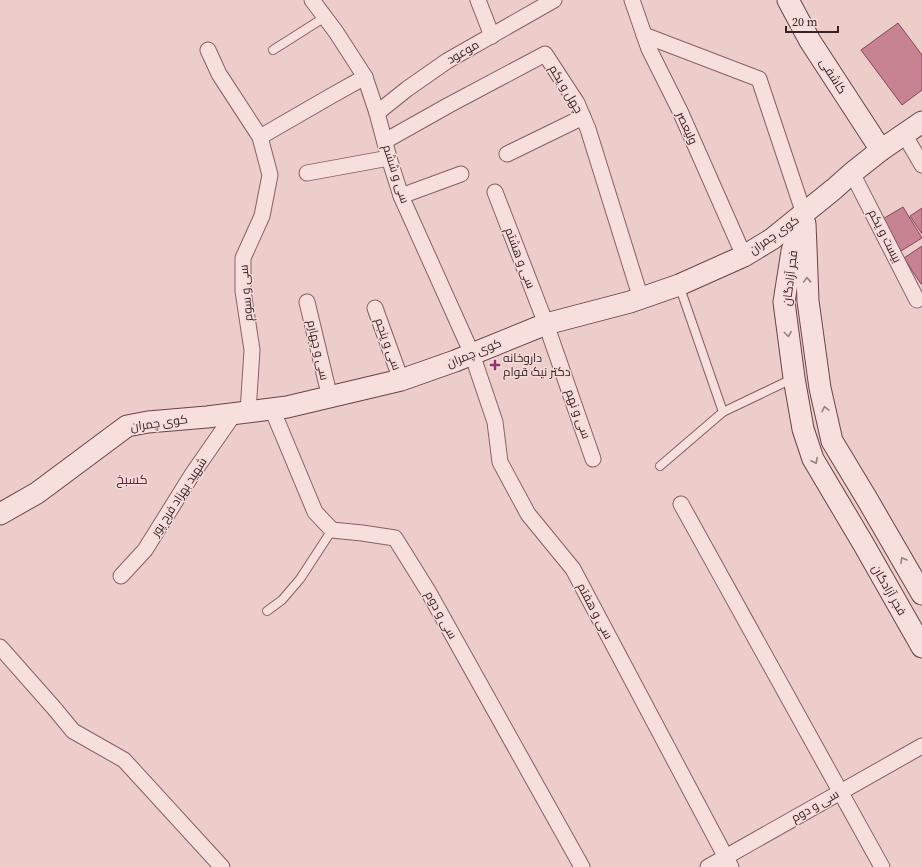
<svg xmlns="http://www.w3.org/2000/svg" width="922" height="867" viewBox="0 0 922 867" font-family="'Source Serif 4',Cairo,serif">
	<style>
		.building { fill: #c78392; stroke: #854756 }
		.lines { fill: none; stroke-linecap: round; stroke-linejoin: round }
		.lane-casing { stroke: #876064; stroke-width: 10 }
		.street-casing { stroke: #876064; stroke-width: 17 }
		.secondary-casing { stroke: #694348; stroke-width: 23 }
		.lane { stroke: #f7dfdd; stroke-width: 8 }
		.street { stroke: #f7dfdd; stroke-width: 15 }
		.secondary { stroke: #f7dfdd; stroke-width: 21 }
		.oneway { stroke: #988081 }
		.poi-dot { fill: #923470; stroke: #f4dbd9; stroke-width: 1.5 }
		.labels { text-anchor: middle; stroke-width: 3; stroke-linejoin: round; paint-order: stroke }
		.street-label { font-size: 12px; fill: #392225; stroke: #f4dbd9 }
		.poi-label { font-size: 12px; fill: #392225; stroke: #f4dbd9; text-anchor: start }
		.neighbourhood-label { font-size: 13px; fill: #62253f; stroke: #f4dbd9 }
	</style>
	<rect width="100%" height="100%" fill="#eccdca"/>
	<!-- building -->
	<g class="building">
		<path d="M 898,23 L 922,55 L 922,90 L 902,105 L 861,50 Z"/>
		<path d="M 903,207 L 922,238 L 901,251 L 881,220 Z"/>
		<path d="M 922,208 L 922,234 L 910,216 Z"/>
		<path d="M 922,246 L 922,284 L 921,284 L 904,258 Z"/>
	</g>
	<g class="lines">
		<defs>
			<g id="lane">
				<path d="M 273,50 L 325,17"/>
				<path d="M 723,412 L 794,378"/>
				<path d="M 660,466 L 723,412 L 679,285"/>
				<path d="M 267,611 L 282,600 L 300,579 L 332,530"/>
			</g>
			<g id="street">
				<path d="M 312,0 L 336,32 L 365,77 L 377,113 L 389,158 L 401,196 L 472,354 L 495,422 L 500,462 L 528,514 L 573,569 L 731,867"/>
				<path d="M 478,0 L 492,36"/>
				<path d="M 632,0 L 649,49 L 680,111 L 744,256"/>
				<path d="M 644,35 L 759,79 L 804,214"/>
				<path d="M 208,50 L 219,74 L 260,137 L 270,175 L 262,216 L 243,258 L 243,291 L 252,350 L 248,412"/>
				<path d="M 377,113 L 407,89 L 447,61 L 554,0"/>
				<path d="M 904,134 L 922,165"/>
				<path d="M 260,137 L 331,96 L 365,77"/>
				<path d="M 385,141 L 449,105 L 545,54 L 577,103 L 588,129 L 641,299"/>
				<path d="M 507,154 L 583,117"/>
				<path d="M 307,173 L 389,158"/>
				<path d="M 852,173 L 917,300"/>
				<path d="M 495,192 L 546,324 L 593,459"/>
				<path d="M 401,196 L 461,174"/>
				<path d="M 307,302 L 330,398"/>
				<path d="M 375,308 L 401,380"/>
				<path d="M 272,409 L 315,512 L 332,530 L 362,533 L 395,538 L 428,591 L 582,867"/>
				<path d="M 681,504 L 882,867"/>
				<path d="M 121,576 L 145,550 L 193,473 L 234,414"/>
				<path d="M 0,647 L 54,708 L 73,731 L 124,760 L 222,867"/>
				<path d="M 708,867 L 922,746"/>
			</g>
			<g id="secondary">
				<path d="M 788,0 L 810,41 L 881,150"/>
				<path d="M 804,214 L 792,251 L 784,302 L 794,378 L 803,429 L 813,459 L 864,545 L 922,647"/>
				<path d="M 805,224 L 806,248 L 808,301 L 820,388 L 832,441 L 867,499 L 922,594"/>
				<path d="M 0,514 L 37,493 L 127,426 L 148,422 L 207,417 L 287,407 L 401,380 L 455,361 L 546,324 L 630,302 L 679,285 L 744,256 L 772,239 L 834,189 L 852,173 L 881,150 L 922,122"/>
			</g>
		</defs>
		<!-- lane casing -->
		<use href="#lane" class="lane-casing"/>
		<!-- street casing -->
		<use href="#street" class="street-casing"/>
		<!-- secondary casing -->
		<use href="#secondary" class="secondary-casing"/>
		<!-- lane -->
		<use href="#lane" class="lane"/>
		<!-- street -->
		<use href="#street" class="street"/>
		<!-- secondary -->
		<use href="#secondary" class="secondary"/>
	</g>
	<!-- one-way arrows -->
	<defs><path id="oneway-chevron" d="M-2-3.5L2.5 0L-2 3.5" fill="none" stroke-width="1.6" stroke-linecap="round" stroke-linejoin="round"/></defs>
	<g class="oneway">
		<use href="#oneway-chevron" transform="translate(807 280) rotate(-92)"/>
		<use href="#oneway-chevron" transform="translate(788 334) rotate(83)"/>
		<use href="#oneway-chevron" transform="translate(825 409) rotate(-102)"/>
		<use href="#oneway-chevron" transform="translate(815 461) rotate(63)"/>
		<use href="#oneway-chevron" transform="translate(903 560) rotate(-120)"/>
	</g>
	<!-- markers -->
	<path class="poi-dot" d="M493 359h4v4h4v4h-4v4h-4v-4h-4v-4h4z"/>
	<g class="labels">
		<!-- street labels -->
		<g class="street-label">
			<text transform="translate(463 52) rotate(-30)" y="4">موعود</text>
			<text transform="translate(833 76) rotate(58)" y="4">کاشفی</text>
			<text transform="translate(566 89) rotate(59)" y="4">چهل و یکم</text>
			<text transform="translate(687 128) rotate(66)" y="4">ولیعصر</text>
			<text transform="translate(396 174) rotate(72)" y="4">سی و ششم</text>
			<text transform="translate(774 235) rotate(-35)" y="4">کوی چمران</text>
			<text transform="translate(885 236) rotate(63)" y="4">بیست و یکم</text>
			<text transform="translate(520 258) rotate(69)" y="4">سی و هشتم</text>
			<text transform="translate(790 278) rotate(-83)" y="4">فجر آزادگان</text>
			<text transform="translate(246 293) rotate(-95)" y="4">سی و سوم</text>
			<text transform="translate(388 344) rotate(70)" y="4">سی و پنجم</text>
			<text transform="translate(318 350) rotate(77)" y="4">سی و چهارم</text>
			<text transform="translate(474 353) rotate(-22)" y="4">کوی چمران</text>
			<text transform="translate(578 414) rotate(70)" y="4">سی و نهم</text>
			<text transform="translate(159 423) rotate(-8)" y="4">کوی چمران</text>
			<text transform="translate(179 497) rotate(-57)" y="4">شهید بهزاد فرح پور</text>
			<text transform="translate(889 590) rotate(60)" y="4">فجر آزادگان</text>
			<text transform="translate(595 611) rotate(62)" y="4">سی و هفتم</text>
			<text transform="translate(441 615) rotate(61)" y="4">سی و دوم</text>
			<text transform="translate(815 806) rotate(-30)" y="4">سی و دوم</text>
		</g>
		<!-- poi labels -->
		<g class="poi-label">
			<text x="503" y="362">داروخانه<tspan x="503" dy="14">دکتر نیک قوام</tspan></text>
		</g>
		<!-- neighbourhood labels -->
		<g class="neighbourhood-label">
			<text x="132" y="484">کسبخ</text>
		</g>
	</g>
	<!-- scale -->
	<path d="M786 26v6h52v-6" fill="none" stroke="#392225" stroke-width="2"/>
	<text x="792" y="26" font-size="12" fill="#392225" stroke="#f4dbd9" stroke-width="3" paint-order="stroke">20 m</text>
</svg>
